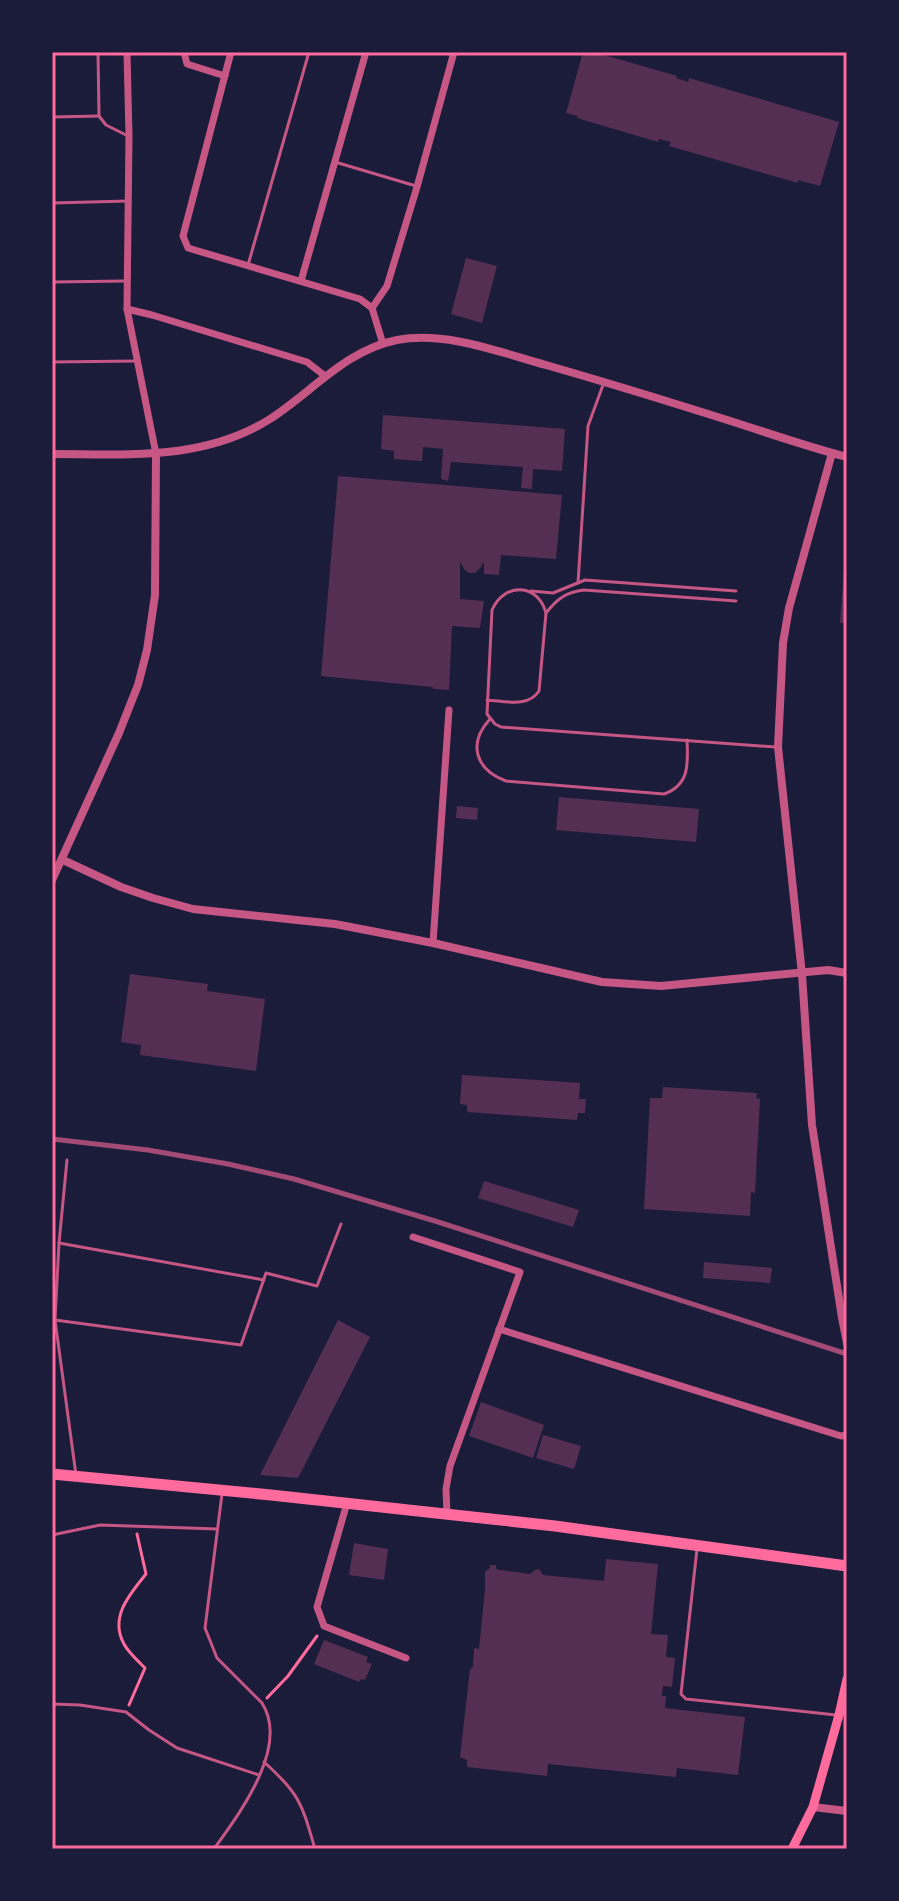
<svg xmlns="http://www.w3.org/2000/svg" width="899" height="1901" viewBox="0 0 899 1901" font-family="'IBM Plex Sans',sans-serif">
	<style>
		.building { fill: #542f53 }
		.lines { fill: none; stroke-linecap: round; stroke-linejoin: round }
		.path { stroke: #ff6b9d; stroke-width: 3 }
		.service { stroke: #c65784; stroke-width: 3 }
		.minor { stroke: #c65784; stroke-width: 7 }
		.tertiary { stroke: #c65784; stroke-width: 8 }
		.secondary { stroke: #ff6b9d; stroke-width: 9 }
		.trunk { stroke: #ff6b9d; stroke-width: 11 }
		.rail { stroke: #a44b75; stroke-width: 5 }
		.neatline { fill: none; stroke: #ff6b9d; stroke-width: 3 }
	</style>
	<rect width="100%" height="100%" fill="#1b1b3a"/>
	<!-- building -->
	<g class="building">
		<path d="M 583,52 L 594,52 L 677,76 L 676,78 L 688,82 L 689,78 L 839,122 L 820,186 L 798,180 L 798,183 L 669,146 L 671,142 L 659,139 L 658,142 L 577,118 L 578,116 L 566,113 Z"/>
		<path d="M 466,258 L 497,266 L 482,323 L 451,314 Z"/>
		<path d="M 383,415 L 565,429 L 562,471 L 533,469 L 532,489 L 521,488 L 523,467 L 451,462 L 448,481 L 441,479 L 443,449 L 423,447 L 422,461 L 394,459 L 394,451 L 381,449 Z"/>
		<path d="M 338,476 L 562,495 L 556,559 L 501,555 L 499,575 L 484,574 L 484,564 L 482,563 L 481,567 L 475,573 L 469,573 L 465,570 L 460,562 L 460,599 L 484,601 L 480,628 L 452,626 L 449,690 L 434,689 L 432,687 L 321,676 Z"/>
		<path d="M 845,554 L 847,555 L 847,623 L 840,623 Z"/>
		<path d="M 559,797 L 699,809 L 696,842 L 556,830 Z"/>
		<path d="M 457,806 L 478,808 L 477,820 L 456,818 Z"/>
		<path d="M 130,974 L 208,984 L 207,991 L 265,999 L 256,1071 L 140,1055 L 141,1045 L 121,1042 Z"/>
		<path d="M 462,1075 L 580,1083 L 579,1099 L 586,1099 L 585,1113 L 578,1113 L 577,1120 L 467,1112 L 467,1105 L 460,1104 Z"/>
		<path d="M 663,1087 L 757,1093 L 756,1098 L 760,1099 L 755,1193 L 751,1192 L 750,1216 L 644,1209 L 650,1098 L 662,1098 Z"/>
		<path d="M 484,1181 L 579,1210 L 573,1227 L 478,1198 Z"/>
		<path d="M 704,1262 L 772,1268 L 770,1283 L 703,1278 Z"/>
		<path d="M 338,1320 L 370,1337 L 298,1478 L 260,1475 Z"/>
		<path d="M 481,1402 L 544,1425 L 533,1458 L 469,1436 Z"/>
		<path d="M 543,1435 L 581,1446 L 574,1469 L 536,1458 Z"/>
		<path d="M 354,1543 L 388,1549 L 384,1580 L 349,1575 Z"/>
		<path d="M 606,1559 L 658,1564 L 651,1634 L 668,1635 L 666,1657 L 675,1658 L 672,1687 L 663,1686 L 662,1696 L 666,1696 L 665,1708 L 745,1717 L 738,1775 L 677,1768 L 676,1777 L 548,1764 L 547,1776 L 467,1767 L 467,1760 L 460,1757 L 470,1669 L 473,1667 L 474,1648 L 479,1649 L 485,1589 L 485,1572 L 490,1568 L 490,1565 L 496,1565 L 496,1569 L 500,1570 L 530,1574 L 535,1570 L 539,1569 L 543,1575 L 604,1581 Z"/>
		<path d="M 324,1640 L 368,1657 L 366,1662 L 372,1664 L 365,1680 L 361,1679 L 359,1682 L 314,1664 Z"/>
	</g>
	<g class="lines">
		<!-- path -->
		<g class="path">
			<path d="M 267,1698 L 288,1676 L 317,1636"/>
			<path d="M 129,1705 L 145,1668 C 138,1661 128,1652 124,1644 C 109,1617 130,1594 146,1574 L 137,1534"/>
		</g>
		<!-- service -->
		<g class="service">
			<path d="M 98,52 L 99,116 L 106,125 L 128,136"/>
			<path d="M 52,117 L 99,116"/>
			<path d="M 335,162 L 416,186"/>
			<path d="M 52,203 L 128,201"/>
			<path d="M 248,265 L 309,52"/>
			<path d="M 52,282 L 124,281"/>
			<path d="M 52,362 L 136,361"/>
			<path d="M 578,583 L 588,426 L 603,385"/>
			<path d="M 531,591 L 553,593 L 585,580 L 736,591"/>
			<path d="M 546,613 C 557,599 566,592 584,590 L 736,601"/>
			<path d="M 487,700 C 505,701 528,708 539,691 L 546,613 C 538,583 504,582 492,610 L 487,714 L 495,724 L 501,727 L 775,747"/>
			<path d="M 490,719 C 467,744 476,770 506,781 L 664,794 C 690,785 688,763 687,740"/>
			<path d="M 67,1160 L 59,1243 L 55,1320 L 76,1475"/>
			<path d="M 59,1243 L 264,1280"/>
			<path d="M 55,1320 L 241,1345 L 266,1273 L 317,1286 L 341,1224"/>
			<path d="M 52,1535 L 100,1525 L 217,1529"/>
			<path d="M 697,1549 L 681,1694 L 686,1699 L 836,1715"/>
			<path d="M 52,1704 L 80,1705 L 126,1712 L 149,1730 L 177,1748 L 259,1775"/>
			<path d="M 264,1762 C 300,1794 302,1804 315,1849"/>
			<path d="M 214,1849 C 239,1814 290,1747 262,1703 L 217,1658 L 205,1628 L 222,1494"/>
		</g>
		<!-- minor -->
		<g class="minor">
			<path d="M 127,52 L 129,136 L 127,309 L 156,454"/>
			<path d="M 184,52 L 187,64 L 225,76"/>
			<path d="M 231,52 L 183,236 L 188,248 L 360,299 L 372,308 L 383,344"/>
			<path d="M 301,281 L 366,52"/>
			<path d="M 372,308 L 387,286 L 417,187 L 454,52"/>
			<path d="M 127,309 L 152,315 L 307,362 L 325,376"/>
			<path d="M 433,943 L 449,710"/>
			<path d="M 413,1237 L 520,1272 L 450,1466 L 446,1489 L 447,1514"/>
			<path d="M 499,1329 L 841,1436 L 847,1435"/>
			<path d="M 347,1503 L 317,1607 L 324,1626 L 406,1658"/>
		</g>
		<!-- tertiary -->
		<g class="tertiary">
			<path d="M 832,453 L 789,608 L 783,643 L 778,747 L 802,974 L 812,1125 L 842,1318 L 847,1343"/>
			<path d="M 52,454 C 127,454 204,461 270,419 C 312,392 346,350 397,340 C 446,331 499,352 546,365 C 612,384 677,404 743,425 C 777,436 812,448 847,457"/>
			<path d="M 63,860 L 121,887 L 153,898 L 193,909 L 335,924 L 433,943 L 602,982 L 661,986 L 828,970 L 847,973"/>
			<path d="M 52,880 L 119,733 L 138,685 L 147,650 L 155,595 L 156,454"/>
			<path d="M 813,1807 L 847,1811"/>
		</g>
		<!-- secondary -->
		<path class="secondary" d="M 792,1849 L 813,1807 L 839,1715 L 847,1679"/>
		<!-- trunk -->
		<path class="trunk" d="M 52,1474 L 271,1495 L 555,1526 L 847,1566"/>
		<!-- rail -->
		<path class="rail" d="M 52,1139 L 148,1150 L 228,1164 L 294,1179 L 435,1221 L 847,1354"/>
	</g>
	<!-- border -->
	<rect width="899" height="1901" fill="none" stroke="#1b1b3a" stroke-width="108"/>
	<rect x="54" y="54" width="791" height="1793" class="neatline"/>
</svg>
